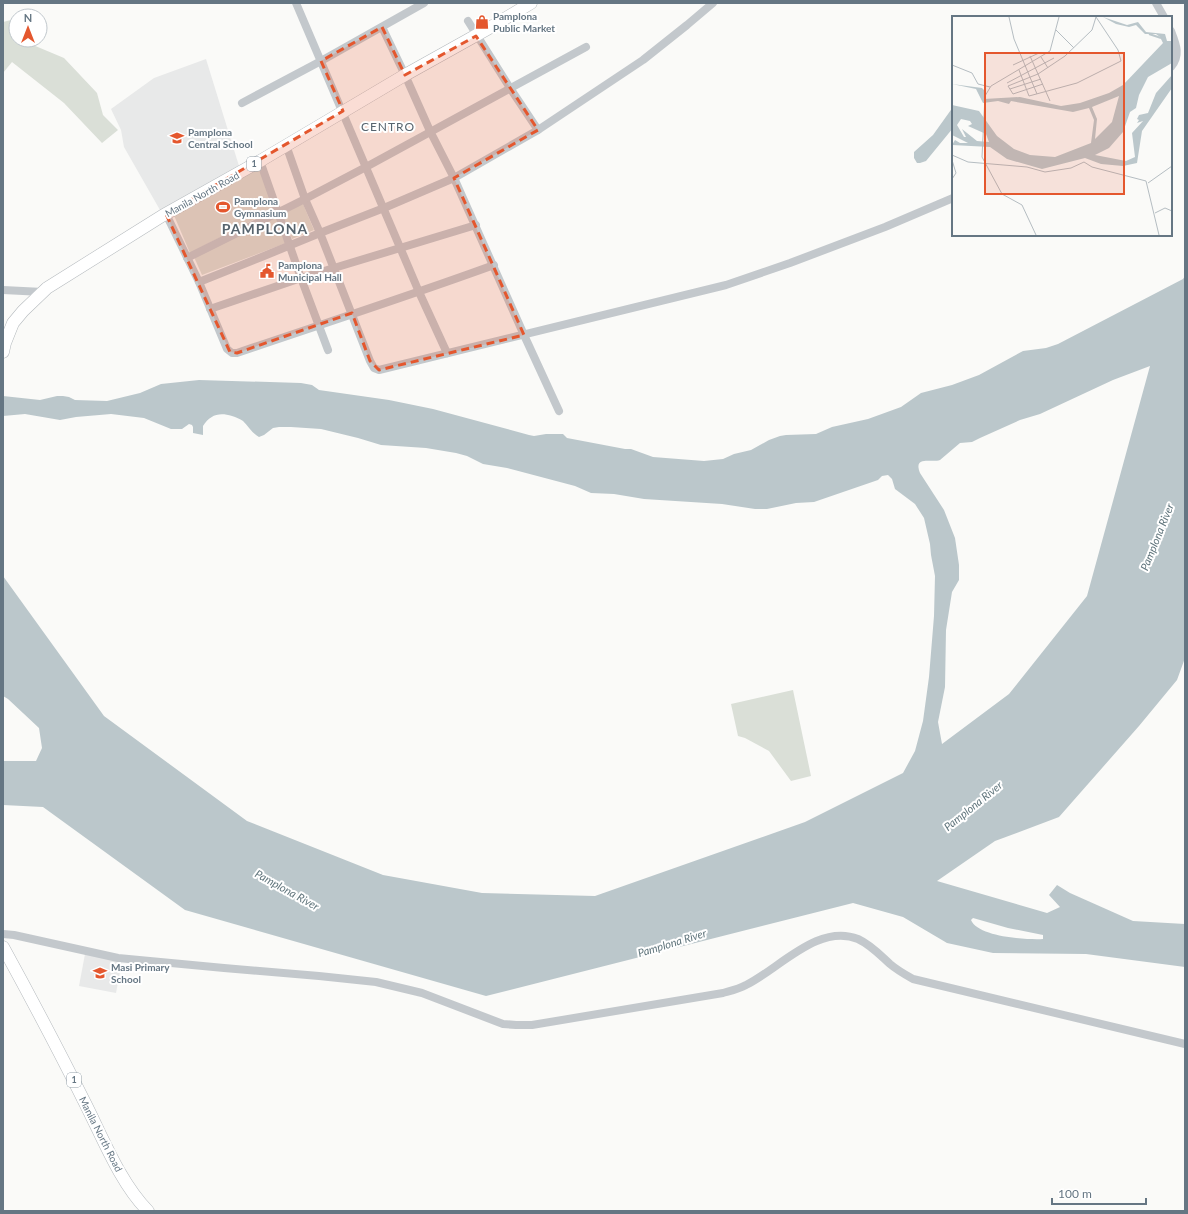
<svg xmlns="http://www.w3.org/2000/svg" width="1188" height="1214" viewBox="0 0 1188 1214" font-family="Lato,sans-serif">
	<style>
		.built { fill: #e8e9e9 }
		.green { fill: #dadfd7 }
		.water { fill: #bbc7cb; fill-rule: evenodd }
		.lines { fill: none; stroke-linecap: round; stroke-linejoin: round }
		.highway-casing { stroke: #b4b9bd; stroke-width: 13 }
		.minor { stroke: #c3c8cc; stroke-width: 8 }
		.highway { stroke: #fff; stroke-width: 12 }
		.marked { fill: #e4572e; fill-opacity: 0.2; stroke: #e4572e; stroke-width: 3; stroke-dasharray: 8 5; stroke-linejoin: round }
		.labels { text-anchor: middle; stroke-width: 4; stroke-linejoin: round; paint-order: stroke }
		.shield { fill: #fff; stroke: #939fa8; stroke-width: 1 }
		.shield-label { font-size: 9px; font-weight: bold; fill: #657683 }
		.poi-label { font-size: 10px; font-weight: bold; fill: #657683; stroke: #fff; text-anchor: start }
		.street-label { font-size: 10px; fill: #657683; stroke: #fff }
		.water-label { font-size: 11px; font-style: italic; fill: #60757c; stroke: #fff }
		.quarter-label { font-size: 12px; letter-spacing: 1px; fill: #57646e; stroke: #fff }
		.district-label { font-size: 14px; font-weight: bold; letter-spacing: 1px; fill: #57646e; stroke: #fff }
		.inset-river { fill: none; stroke: #bbc7cb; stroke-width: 2 }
		.inset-road { fill: none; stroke: #b5bdc2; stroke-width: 1 }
		.view { fill: #e4572e; fill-opacity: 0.15; stroke: #e4572e; stroke-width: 2 }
		.inset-edge { fill: none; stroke: #657683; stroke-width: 2 }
	</style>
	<rect width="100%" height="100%" fill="#fafaf8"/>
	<!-- built -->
	<g class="built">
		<path d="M 206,59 L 239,166 L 160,210 L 124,147 L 121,130 L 111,109 L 154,78 Z"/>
		<path d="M 85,954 L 122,961 L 116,993 L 79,986 Z"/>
	</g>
	<!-- green -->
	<g class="green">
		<path d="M 15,19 L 16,20 L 16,40 L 29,40 L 33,45 L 64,58 L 97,93 L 103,115 L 118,130 L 102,143 L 64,103 L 12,62 L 3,73 L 3,22 Z"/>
		<path d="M 262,166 L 274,209 L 190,253 L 173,213 Z"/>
		<path d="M 303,204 L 314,230 L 292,239 L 282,213 Z"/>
		<path d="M 278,216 L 286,243 L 202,275 L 194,257 Z"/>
		<path d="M 793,690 L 811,776 L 791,781 L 769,751 L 745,738 L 738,736 L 731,704 Z"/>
	</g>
	<!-- water -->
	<g class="water">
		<path d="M 953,107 L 953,128 L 926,161 L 920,163 L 917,163 L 914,158 L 914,152 L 933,135 Z"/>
		<path d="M 1185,276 L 1185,658 L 1177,680 L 1139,726 L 1059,817 L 995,841 L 937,881 L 1047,913 L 1060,907 L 1049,895 L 1057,885 L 1070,893 L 1133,921 L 1185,924 L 1185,967 L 1086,954 L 993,953 L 947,943 L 903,917 L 853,903 L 486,996 L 185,910 L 43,807 L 3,805 L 3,761 L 36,761 L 42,748 L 39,728 L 8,699 L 3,696 L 3,576 L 104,716 L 247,821 L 383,875 L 482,893 L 595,896 L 805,822 L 903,773 L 915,751 L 923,721 L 929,677 L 934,616 L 935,576 L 931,555 L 930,544 L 924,518 L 915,504 L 895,489 L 892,479 L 888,475 L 882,476 L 878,480 L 814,502 L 796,503 L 767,509 L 755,509 L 722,504 L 644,499 L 614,494 L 591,493 L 575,486 L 507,468 L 483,464 L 467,456 L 456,453 L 426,448 L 381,445 L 358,438 L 321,429 L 291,427 L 279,427 L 273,428 L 264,435 L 259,437 C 252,433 249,427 243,421 C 240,419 236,417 232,416 C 219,412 210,415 203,426 L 203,435 L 193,433 L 193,427 L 192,425 L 189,424 L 182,429 L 171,429 L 144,418 L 111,414 L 76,417 L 60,420 L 25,414 L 3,416 L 3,396 L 40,400 L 57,396 L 63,396 L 69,397 L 75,400 L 107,401 L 140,393 L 161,384 L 199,380 L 301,383 L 312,385 L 319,390 L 389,400 L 433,409 L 529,435 L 534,436 L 546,434 L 563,434 L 567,438 L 625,449 L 631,449 L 653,457 L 704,461 L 723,459 L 734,454 L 751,450 L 769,440 L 780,436 L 786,435 L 816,434 L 832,427 L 868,419 L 901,407 L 921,393 L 952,385 L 979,375 L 1023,351 L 1046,348 L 1058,344 L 1183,279 ZM 1150,366 L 1087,596 L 1009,694 L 942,744 L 938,722 L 945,687 L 946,630 L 952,592 L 959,580 L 959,565 L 955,538 L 944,510 L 920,473 C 913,455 931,463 940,460 L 960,443 L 972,442 L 980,438 L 1020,420 L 1040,414 L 1113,380 ZM 973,918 L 1008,928 L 1043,935 L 1043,939 C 1027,940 978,937 971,920 Z"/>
	</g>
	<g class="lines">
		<defs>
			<g id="highway">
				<path d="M 3,352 L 5,343 L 13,323 L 23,311 L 47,288 L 162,216 L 260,161 L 405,75 L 491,27 L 531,3"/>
				<path d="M 3,947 C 31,998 58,1049 84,1101 C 102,1136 120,1183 148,1211"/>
			</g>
		</defs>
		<!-- highway casing -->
		<use href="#highway" class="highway-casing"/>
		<!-- minor -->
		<g class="minor">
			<path d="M 296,3 L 419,292 L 447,353"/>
			<path d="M 1156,3 L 1164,17"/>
			<path d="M 468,21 L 510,88 L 538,130"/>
			<path d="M 382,27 L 405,75 L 430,131 L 454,178 L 524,335 L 559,411"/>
			<path d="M 1171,31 C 1176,44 1181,55 1171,67"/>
			<path d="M 242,103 L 321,61 L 424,3"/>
			<path d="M 286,145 L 305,199 L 320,233 L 370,361 L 374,368 L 379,370 L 726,285 L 790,263 L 885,227 L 953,198"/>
			<path d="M 260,161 L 301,278 L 328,350"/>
			<path d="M 166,214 L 199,282 L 227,349 L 232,353 L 237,353 C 322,324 409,296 494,265"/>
			<path d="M 187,258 L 305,199 L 366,167 L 586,47"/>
			<path d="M 199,282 L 264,256 L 320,233 L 384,208 L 454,178 L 538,130 L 643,60 L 687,25 L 713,3"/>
			<path d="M 3,290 L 43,292"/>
			<path d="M 210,309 L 301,278 L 476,225"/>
			<path d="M 3,934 L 14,935 L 118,958 L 224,968 L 319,976 L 376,982 L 422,993 L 503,1024 L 516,1025 L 532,1025 L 723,993 C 730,991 739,989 746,985 C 779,969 818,923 858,939 C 871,945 880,955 890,964 C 897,970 904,974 913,979 L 1185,1044"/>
		</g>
		<!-- highway -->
		<use href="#highway" class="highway"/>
	</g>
	<!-- marked area -->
	<path class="marked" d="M 382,27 L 405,75 L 476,36 L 538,130 L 454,178 L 524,335 L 379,370 L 370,361 L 352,313 L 237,353 L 230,352 L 166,214 L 343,111 L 321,61 Z"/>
	<!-- icons -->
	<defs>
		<symbol id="shop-bare" viewBox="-9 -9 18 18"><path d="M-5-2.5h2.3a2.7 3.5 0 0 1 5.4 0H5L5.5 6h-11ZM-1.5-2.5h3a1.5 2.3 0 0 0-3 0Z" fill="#e4572e" stroke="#fff" stroke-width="2.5" paint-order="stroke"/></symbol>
		<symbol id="school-bare" viewBox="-9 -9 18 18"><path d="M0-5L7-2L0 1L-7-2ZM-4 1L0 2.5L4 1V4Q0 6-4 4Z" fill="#e4572e" stroke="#fff" stroke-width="2.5" paint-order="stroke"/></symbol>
		<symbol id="stadium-bare" viewBox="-9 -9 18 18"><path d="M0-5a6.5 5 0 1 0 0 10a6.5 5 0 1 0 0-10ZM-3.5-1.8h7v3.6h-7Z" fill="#e4572e" stroke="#fff" stroke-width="2.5" paint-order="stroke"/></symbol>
		<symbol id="civic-bare" viewBox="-9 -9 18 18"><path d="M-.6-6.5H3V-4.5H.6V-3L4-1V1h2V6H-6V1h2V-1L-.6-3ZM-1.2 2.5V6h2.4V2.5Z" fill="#e4572e" stroke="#fff" stroke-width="2.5" paint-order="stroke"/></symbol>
	</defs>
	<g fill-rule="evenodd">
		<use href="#shop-bare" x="472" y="12" width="20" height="20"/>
		<use href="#school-bare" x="167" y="128" width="20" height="20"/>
		<use href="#stadium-bare" x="213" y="197" width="20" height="20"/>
		<use href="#civic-bare" x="257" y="261" width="20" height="20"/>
		<use href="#school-bare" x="90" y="963" width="20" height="20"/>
	</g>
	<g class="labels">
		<!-- shield labels -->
		<g class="shield">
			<rect x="247" y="157" width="14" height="14" rx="3"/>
			<rect x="67" y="1073" width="14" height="14" rx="3"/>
		</g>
		<g class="shield-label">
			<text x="254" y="167">1</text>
			<text x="74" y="1083">1</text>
		</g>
		<!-- poi labels -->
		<g class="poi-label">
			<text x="493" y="20">Pamplona<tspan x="493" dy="12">Public Market</tspan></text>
			<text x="188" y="136">Pamplona<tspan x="188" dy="12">Central School</tspan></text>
			<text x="234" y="205">Pamplona<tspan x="234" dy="12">Gymnasium</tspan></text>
			<text x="278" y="269">Pamplona<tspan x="278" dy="12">Municipal Hall</tspan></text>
			<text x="111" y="971">Masi Primary<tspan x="111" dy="12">School</tspan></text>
		</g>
		<!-- street labels -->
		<g class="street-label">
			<text transform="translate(202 194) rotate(-29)" y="4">Manila North Road</text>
			<text transform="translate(101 1134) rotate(63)" y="4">Manila North Road</text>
		</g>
		<!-- water labels -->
		<g class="water-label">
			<text transform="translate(1157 537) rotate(-68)" y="4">Pamplona River</text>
			<text transform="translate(973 806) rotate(-39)" y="4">Pamplona River</text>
			<text transform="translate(287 890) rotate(29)" y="4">Pamplona River</text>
			<text transform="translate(672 943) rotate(-17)" y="4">Pamplona River</text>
		</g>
		<!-- quarter labels -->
		<g class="quarter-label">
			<text x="388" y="131">CENTRO</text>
		</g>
		<!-- district labels -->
		<g class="district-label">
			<text x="265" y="234">PAMPLONA</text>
		</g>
	</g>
	<!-- overview -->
	<g transform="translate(952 16)">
		<rect width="220" height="220" fill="#fafaf8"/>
		<path d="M 151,1 L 175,9 L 186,6 L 194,16 L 213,18 L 215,25 L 220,25 L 220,47 L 196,61 L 187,79 L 184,92 L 178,96 L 171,116 L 157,132 L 143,139 L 174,145 L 183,141 L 180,117 L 191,105 L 185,107 L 187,104 L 185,103 L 187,99 L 196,97 L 204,77 L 220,59 L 220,72 L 190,115 L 185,147 L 171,150 L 149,148 L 133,142 L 90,153 L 55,143 L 38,131 L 0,129 L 3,124 L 8,127 L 16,127 L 0,119 L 0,89 L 27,95 L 45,120 L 62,133 L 78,139 L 103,141 L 139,127 L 142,104 L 137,92 L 121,96 L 59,85 L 57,88 L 46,85 L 31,87 L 24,73 L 0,68 L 30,72 L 32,74 L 32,83 L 68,81 L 109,90 L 128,87 L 157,77 L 171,69 L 211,27 L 208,21 L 204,18 L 193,18 L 184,9 L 177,11 L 164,8 ZM 167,80 L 160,106 L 143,123 L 145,103 L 140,91 ZM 9,103 L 18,105 L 20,108 L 16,110 L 34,118 L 37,126 L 25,125 L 10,113 L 14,121 L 12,121 L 5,109 Z" fill="#bbc7cb" fill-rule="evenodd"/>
		<path class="inset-river" d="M 197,18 L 209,22"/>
		<path class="inset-road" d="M 57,1 L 62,23 L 85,78M 104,14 L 122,32M 78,40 L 98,85M 89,41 L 96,52M 0,49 L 20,57 L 26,68 L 38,71M 61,49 L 87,37M 67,54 L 77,80 L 125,67 L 169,45 L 166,34 L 144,1M 55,67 L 102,42M 56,70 L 86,58 L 113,40 L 140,14 L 144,1M 56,70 L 61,78 L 91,68M 58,73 L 89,63M 0,139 L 16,146 L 75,151 L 93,156 L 119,152 L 132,146 L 140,151 L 194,165 L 207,219M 0,144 L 4,157 L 0,163M 196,167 L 220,150M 203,197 L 213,192 L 220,195M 84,219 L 70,189 L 50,178 L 30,141 L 33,80 L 39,70 L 98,35 L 107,1"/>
		<path class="view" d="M 33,37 L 172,37 L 172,178 L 33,178 Z"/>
		<rect width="220" height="220" class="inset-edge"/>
	</g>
	<!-- border -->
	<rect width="1188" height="1214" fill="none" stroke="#657683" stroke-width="8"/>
	<!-- north arrow -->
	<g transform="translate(28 28)"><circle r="19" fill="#ffffff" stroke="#c1c8cd"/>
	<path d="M0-3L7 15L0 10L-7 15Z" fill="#e4572e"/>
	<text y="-6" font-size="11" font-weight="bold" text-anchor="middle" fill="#657683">N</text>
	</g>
	<!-- scale -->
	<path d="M1052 1198v6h94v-6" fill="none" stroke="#657683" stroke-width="2"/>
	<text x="1058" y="1198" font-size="12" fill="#657683" stroke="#ffffff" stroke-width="3" paint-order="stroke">100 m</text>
</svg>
